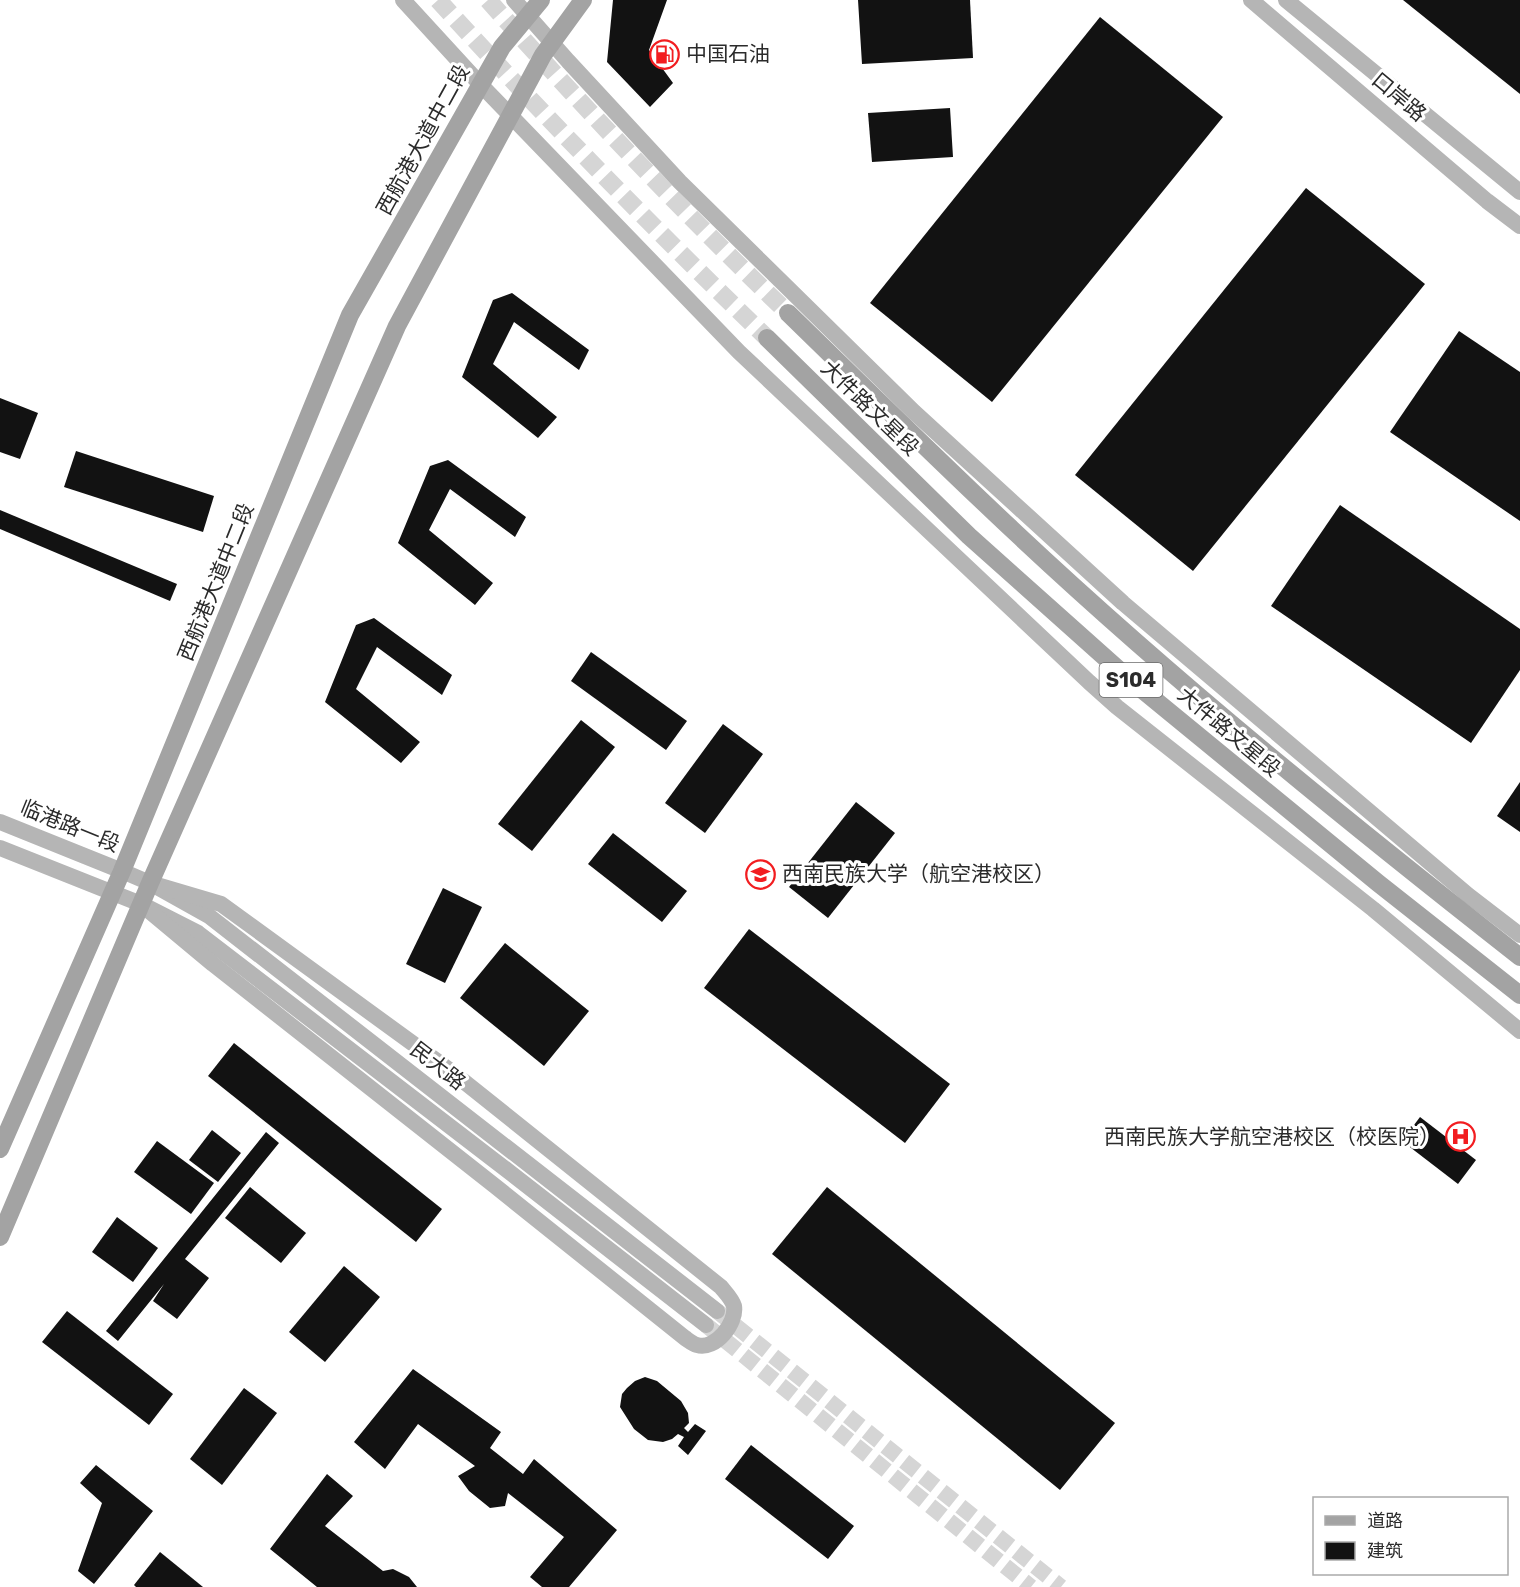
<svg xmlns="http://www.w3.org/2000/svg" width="1520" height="1587" viewBox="0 0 1520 1587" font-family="Rubik,'Noto Sans SC',sans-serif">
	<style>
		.building { fill: #121212 }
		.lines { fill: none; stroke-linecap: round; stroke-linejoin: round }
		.secondary-tunnel { stroke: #d5d5d5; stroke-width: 16; stroke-dasharray: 16 8; stroke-linecap: butt }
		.primary-tunnel { stroke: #d5d5d5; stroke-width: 18; stroke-dasharray: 18 9; stroke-linecap: butt }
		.secondary { stroke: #b5b5b5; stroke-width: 16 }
		.primary { stroke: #a3a3a3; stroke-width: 18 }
		.labels { text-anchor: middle; stroke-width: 6; stroke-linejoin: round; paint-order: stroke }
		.shield { fill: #fff; stroke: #6b6b6b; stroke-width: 1.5 }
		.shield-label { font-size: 20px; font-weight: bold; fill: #2b2b2b }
		.poi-label { font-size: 21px; fill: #2b2b2b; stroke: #fff; text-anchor: start }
		.street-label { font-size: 21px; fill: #2b2b2b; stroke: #fff }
	</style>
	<rect width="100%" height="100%" fill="#fff"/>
	<!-- building -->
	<g class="building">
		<path d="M 613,0 L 667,0 L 649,50 L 673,83 L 650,107 L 607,62 Z"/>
		<path d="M 858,0 L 970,0 L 973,58 L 862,64 Z"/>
		<path d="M 1403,0 L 1520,0 L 1520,94 Z"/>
		<path d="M 1100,17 L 1223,117 L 992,402 L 870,303 Z"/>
		<path d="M 950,108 L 953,157 L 872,162 L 868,113 Z"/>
		<path d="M 1306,188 L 1425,284 L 1193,571 L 1075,475 Z"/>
		<path d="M 512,293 L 589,350 L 579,370 L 514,322 L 493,364 L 557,417 L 538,438 L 462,377 L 493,300 Z"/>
		<path d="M 1459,331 L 1520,372 L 1520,521 L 1390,432 Z"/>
		<path d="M 0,398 L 38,413 L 20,459 L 0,452 Z"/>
		<path d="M 76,451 L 214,496 L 203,532 L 64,487 Z"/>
		<path d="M 448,460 L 526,517 L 515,537 L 450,489 L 429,530 L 493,583 L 475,605 L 398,543 L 430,466 Z"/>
		<path d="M 1340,505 L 1520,629 L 1520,670 L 1471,743 L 1271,606 Z"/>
		<path d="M 0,510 L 177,584 L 170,601 L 0,529 Z"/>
		<path d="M 374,618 L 452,675 L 442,695 L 377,647 L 356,689 L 420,742 L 401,763 L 325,702 L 356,625 Z"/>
		<path d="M 591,652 L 687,721 L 666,750 L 571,681 Z"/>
		<path d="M 581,720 L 615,747 L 532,851 L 498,824 Z"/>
		<path d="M 723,724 L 763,754 L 705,833 L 665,803 Z"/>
		<path d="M 1520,782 L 1520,832 L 1497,816 Z"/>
		<path d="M 856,802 L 895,833 L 828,918 L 789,887 Z"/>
		<path d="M 613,833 L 687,891 L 662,922 L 588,864 Z"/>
		<path d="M 443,888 L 482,907 L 445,983 L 406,964 Z"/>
		<path d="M 749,929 L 950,1084 L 905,1143 L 704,988 Z"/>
		<path d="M 505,943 L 589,1011 L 544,1066 L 460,998 Z"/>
		<path d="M 234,1043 L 442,1209 L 416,1242 L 208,1076 Z"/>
		<path d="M 1420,1117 L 1476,1160 L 1458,1184 L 1402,1141 Z"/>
		<path d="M 212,1130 L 241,1153 L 218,1182 L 189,1160 Z"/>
		<path d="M 266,1132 L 279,1143 L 185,1259 L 209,1278 L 177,1319 L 153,1301 L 164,1284 L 118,1341 L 106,1331 Z"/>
		<path d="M 157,1141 L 214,1183 L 191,1214 L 134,1172 Z"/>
		<path d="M 250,1187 L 306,1233 L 281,1263 L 225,1218 Z"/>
		<path d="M 827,1187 L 1115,1423 L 1060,1490 L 772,1254 Z"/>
		<path d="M 117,1217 L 158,1248 L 133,1282 L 92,1252 Z"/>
		<path d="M 344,1266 L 380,1297 L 325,1362 L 289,1332 Z"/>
		<path d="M 67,1311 L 173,1394 L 149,1425 L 42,1342 Z"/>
		<path d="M 413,1369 L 501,1432 L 490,1448 L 523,1474 L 534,1459 L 617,1530 L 569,1587 L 542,1587 L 530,1577 L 564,1537 L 508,1493 L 505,1506 L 490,1508 L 469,1491 L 458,1476 L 475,1466 L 418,1424 L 385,1469 L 354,1442 Z"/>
		<path d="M 645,1377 L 657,1381 L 681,1401 L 688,1413 L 689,1423 L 684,1428 L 688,1432 L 695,1424 L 706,1431 L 688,1455 L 678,1446 L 684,1437 L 678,1434 L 672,1439 L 663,1442 L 648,1440 L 634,1429 L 620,1407 L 622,1394 L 627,1388 L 635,1381 Z"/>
		<path d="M 244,1388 L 277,1413 L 222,1485 L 190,1459 Z"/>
		<path d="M 751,1445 L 854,1526 L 828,1559 L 725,1479 Z"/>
		<path d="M 96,1465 L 153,1511 L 94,1584 L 78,1571 L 102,1503 L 80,1483 Z"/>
		<path d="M 327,1474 L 353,1496 L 325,1526 L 383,1571 L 393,1569 L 409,1577 L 417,1587 L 317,1587 L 270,1549 Z"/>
		<path d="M 160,1552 L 203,1587 L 136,1587 L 134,1585 Z"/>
	</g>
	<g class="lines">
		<!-- secondary-tunnel -->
		<g class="secondary-tunnel">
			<path d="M 717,1311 L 1061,1587"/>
			<path d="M 706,1325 L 1031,1587"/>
		</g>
		<!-- primary-tunnel -->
		<g class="primary-tunnel">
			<path d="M 438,0 C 544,116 654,229 767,338"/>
			<path d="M 488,0 C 584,108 684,213 788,313"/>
		</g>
		<!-- secondary -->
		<g class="secondary">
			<path d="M 403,0 L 480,84 L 739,352 L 1089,682 L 1117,707 L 1373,909 L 1520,1031"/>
			<path d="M 514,0 L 568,61 L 680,182 L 914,412 L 1123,603 L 1468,895 L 1520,935"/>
			<path d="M 1251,0 L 1487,201 L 1520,226"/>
			<path d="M 1286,0 L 1520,192"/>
			<path d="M 0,822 L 122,871 L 150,883 L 209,916 L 717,1311"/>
			<path d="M 0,848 L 141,904 L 198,933 L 512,1174 L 706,1325"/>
			<path d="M 141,904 L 213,964 L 495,1186 L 685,1338 C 688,1340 693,1344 697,1345 C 715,1351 737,1323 734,1306 C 732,1299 725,1292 721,1287 L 452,1072 L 221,904 L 150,883"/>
		</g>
		<!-- primary -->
		<g class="primary">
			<path d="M 788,313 C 864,387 940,462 1017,534 C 1177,684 1348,822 1520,957"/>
			<path d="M 767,338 L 969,536 L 1128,678 L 1378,883 L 1520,995"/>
			<path d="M 0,1149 L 122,871 L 350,315 L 502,47 L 541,0"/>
			<path d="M 0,1237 L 150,883 L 397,326 L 543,55 L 583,0"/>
		</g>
	</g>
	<!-- icons -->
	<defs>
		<symbol id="fuel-ring" viewBox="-11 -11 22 22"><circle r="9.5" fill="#fff" stroke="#f21d20" stroke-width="1.5"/><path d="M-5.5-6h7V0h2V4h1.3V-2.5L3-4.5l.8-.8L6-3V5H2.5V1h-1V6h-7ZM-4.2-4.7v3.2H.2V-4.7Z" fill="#f21d20"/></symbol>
		<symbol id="university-ring" viewBox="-11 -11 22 22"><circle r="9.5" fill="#fff" stroke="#f21d20" stroke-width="1.5"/><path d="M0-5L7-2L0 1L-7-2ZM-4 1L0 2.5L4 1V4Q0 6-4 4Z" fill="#f21d20"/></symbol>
		<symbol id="hospital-ring" viewBox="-11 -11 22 22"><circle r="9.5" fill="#fff" stroke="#f21d20" stroke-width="1.5"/><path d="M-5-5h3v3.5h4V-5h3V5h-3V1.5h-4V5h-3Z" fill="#f21d20"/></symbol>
	</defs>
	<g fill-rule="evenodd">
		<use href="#fuel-ring" x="648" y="38" width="33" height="33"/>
		<use href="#university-ring" x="744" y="858" width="33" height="33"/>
		<use href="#hospital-ring" x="1444" y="1120" width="33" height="33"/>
	</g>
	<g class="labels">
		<!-- shield labels -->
		<rect class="shield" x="1099.5" y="663" width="63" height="34" rx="4.5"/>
		<g class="shield-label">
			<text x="1131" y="687">S104</text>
		</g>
		<!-- poi labels -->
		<g class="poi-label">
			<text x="686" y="61">中国石油</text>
			<text x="782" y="881">西南民族大学（航空港校区）</text>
			<text x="1440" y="1144" text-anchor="end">西南民族大学航空港校区（校医院）</text>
		</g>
		<!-- street labels -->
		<g class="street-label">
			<text transform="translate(1399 97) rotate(40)" y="7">口岸路</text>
			<text transform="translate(423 140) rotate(-61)" y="7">西航港大道中二段</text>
			<text transform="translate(870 408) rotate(44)" y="7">大件路文星段</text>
			<text transform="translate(216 582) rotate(-68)" y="7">西航港大道中二段</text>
			<text transform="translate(1229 732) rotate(40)" y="7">大件路文星段</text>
			<text transform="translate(70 826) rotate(22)" y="7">临港路一段</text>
			<text transform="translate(438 1066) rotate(38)" y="7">民大路</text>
		</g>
	</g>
	<!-- legend -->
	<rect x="1313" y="1497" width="195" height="78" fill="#ffffff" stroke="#aaaaaa" stroke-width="1.5"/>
	<rect x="1325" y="1516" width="30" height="9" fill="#a3a3a3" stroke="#aaaaaa" stroke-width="1.5"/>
	<text x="1367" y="1527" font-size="18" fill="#2b2b2b">道路</text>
	<rect x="1325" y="1542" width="30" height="18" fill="#121212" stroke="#aaaaaa" stroke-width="1.5"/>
	<text x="1367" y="1557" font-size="18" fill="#2b2b2b">建筑</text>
</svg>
